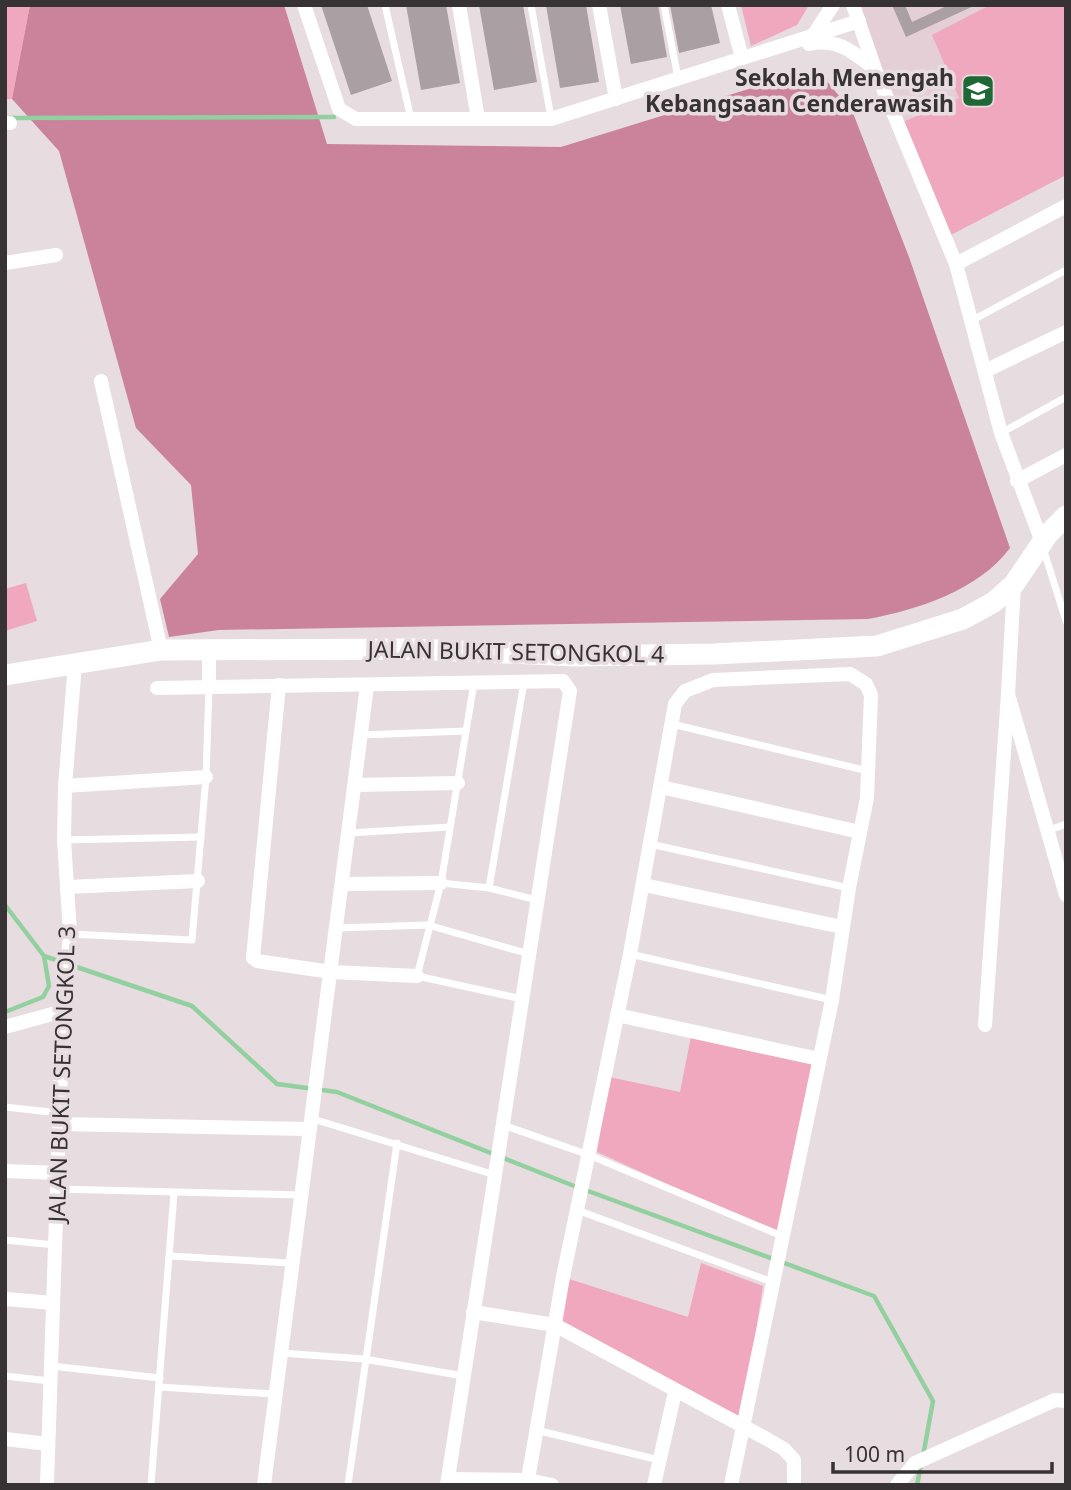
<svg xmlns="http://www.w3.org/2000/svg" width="1071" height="1490" viewBox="0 0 1071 1490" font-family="'Noto Sans',sans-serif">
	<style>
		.built { fill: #e3cfd5 }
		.green { fill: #f0a8bf }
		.forest { fill: #cb839b }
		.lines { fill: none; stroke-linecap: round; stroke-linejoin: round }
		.stream { stroke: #93d09f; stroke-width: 4.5 }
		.building { fill: #aa9fa2 }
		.lane { stroke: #fff; stroke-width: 7 }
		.street { stroke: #fff; stroke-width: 14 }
		.secondary { stroke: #fff; stroke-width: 21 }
		.labels { text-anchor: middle; stroke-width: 7; stroke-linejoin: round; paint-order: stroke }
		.poi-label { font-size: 23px; font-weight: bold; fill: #373233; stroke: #e7dcdf; text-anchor: end }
		.street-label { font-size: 23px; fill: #373233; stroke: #e7dcdf }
	</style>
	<rect width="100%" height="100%" fill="#e7dcdf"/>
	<!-- built -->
	<path class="built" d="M 861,5 L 1066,5 L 1066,175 L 945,238 L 877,60 Z"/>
	<!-- green -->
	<g class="green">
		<path d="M 5,5 L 30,5 L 12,99 L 5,99 Z"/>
		<path d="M 741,5 L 809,5 L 797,25 L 751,46 Z"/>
		<path d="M 990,5 L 1066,5 L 1066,175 L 945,238 L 903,122 L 959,98 L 932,35 Z"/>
		<path d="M 26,583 L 37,621 L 5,631 L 5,589 Z"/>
		<path d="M 692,1031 L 819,1059 L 783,1237 L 597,1152 L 609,1077 L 680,1092 Z"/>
		<path d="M 701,1263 L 763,1286 L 741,1428 L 555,1325 L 563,1277 L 688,1317 Z"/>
	</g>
	<!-- forest -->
	<path class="forest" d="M 30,5 L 284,5 L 327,144 L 561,147 L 771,82 L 827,84 L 826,80 L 853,113 L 909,257 L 1010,548 C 979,590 917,610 868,619 L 219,630 L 169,637 L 160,599 L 198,554 L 191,485 L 136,428 L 59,151 L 12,99 Z"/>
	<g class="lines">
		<!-- stream -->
		<g class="stream">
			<path d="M 9,118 L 334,117"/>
			<path d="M 5,905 L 44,956 L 192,1006 L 277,1084 L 337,1092 L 569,1184 L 874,1296 L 933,1401 L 923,1456"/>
			<path d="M 5,1012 L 43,997 L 49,986 L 44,956"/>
			<path d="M 917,1485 L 921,1465"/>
		</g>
	</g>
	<!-- building -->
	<g class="building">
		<path d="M 321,5 L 367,5 L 392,81 L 351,95 Z"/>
		<path d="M 406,5 L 446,5 L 460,83 L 421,90 Z"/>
		<path d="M 479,5 L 523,5 L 537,82 L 494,90 Z"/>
		<path d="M 546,5 L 586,5 L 599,82 L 560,88 Z"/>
		<path d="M 620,5 L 658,5 L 667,57 L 631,64 Z"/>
		<path d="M 670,5 L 711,5 L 720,43 L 679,53 Z"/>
		<path d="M 892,5 L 905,5 L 912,22 L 949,5 L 976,5 L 906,37 Z"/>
	</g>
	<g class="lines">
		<!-- lane -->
		<g class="lane">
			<path d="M 385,5 L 411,119"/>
			<path d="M 531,5 L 551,118"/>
			<path d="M 664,5 L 678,78"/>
			<path d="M 971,321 L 1066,270"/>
			<path d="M 1001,433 L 1066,397"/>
			<path d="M 1043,548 L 1066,621"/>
			<path d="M 474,683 L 441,883 L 417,976 L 522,999"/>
			<path d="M 672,724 L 868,771"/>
			<path d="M 361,735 L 466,731"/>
			<path d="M 1047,831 L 1066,824"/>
			<path d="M 349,833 L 450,827"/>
			<path d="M 64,840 L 201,837"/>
			<path d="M 650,844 L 849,888"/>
			<path d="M 441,883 L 489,888 L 537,900"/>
			<path d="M 489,888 L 524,682"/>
			<path d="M 336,928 L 428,925 L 529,954"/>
			<path d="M 70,934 L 192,940 L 206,777 L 209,686"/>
			<path d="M 630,954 L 832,1000"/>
			<path d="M 5,1107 L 59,1113"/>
			<path d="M 310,1118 L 495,1175"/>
			<path d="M 503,1125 L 589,1155 L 782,1236"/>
			<path d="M 57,1189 L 300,1195"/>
			<path d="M 577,1210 L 772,1282"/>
			<path d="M 5,1240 L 55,1245"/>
			<path d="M 170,1256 L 290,1263"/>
			<path d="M 281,1353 L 364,1359 L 464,1376"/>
			<path d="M 51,1366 L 160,1378"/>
			<path d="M 5,1376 L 50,1381"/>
			<path d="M 159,1387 L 274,1394"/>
			<path d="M 536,1430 L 659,1460"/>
			<path d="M 151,1485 L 174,1193"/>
			<path d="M 348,1485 L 397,1143"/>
		</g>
		<!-- street -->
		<g class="street">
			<path d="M 304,5 L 339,109 L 356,119 L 551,119 L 859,21"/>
			<path d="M 459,5 L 478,119"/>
			<path d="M 599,5 L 616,99"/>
			<path d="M 728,5 L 742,58"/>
			<path d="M 853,5 L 875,69 L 956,264 L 1001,433 L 1042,542"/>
			<path d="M 814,34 L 833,5"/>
			<path d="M 809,44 C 837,38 852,51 874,68"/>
			<path d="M 5,123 L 10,123"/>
			<path d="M 5,263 L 56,255"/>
			<path d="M 956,264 L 1066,206"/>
			<path d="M 985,371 L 1066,332"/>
			<path d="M 101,381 L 161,650"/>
			<path d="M 1017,481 L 1066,455"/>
			<path d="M 1014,584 L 1008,694 L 1066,895"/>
			<path d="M 209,648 L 209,685"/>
			<path d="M 279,685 L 253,958 L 257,961 L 331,972 L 417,976"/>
			<path d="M 157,688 L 563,681 L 570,691 L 447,1485"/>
			<path d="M 355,785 L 458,783"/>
			<path d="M 65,786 L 206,777"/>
			<path d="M 661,787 L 860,832"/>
			<path d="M 342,884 L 441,883"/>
			<path d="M 644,885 L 842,927"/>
			<path d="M 67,887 L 198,881"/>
			<path d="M 617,1015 L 819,1059"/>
			<path d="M 985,1025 L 1008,694"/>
			<path d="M 5,1027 L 63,1011"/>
			<path d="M 59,1124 L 308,1129"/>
			<path d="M 5,1171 L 57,1173"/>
			<path d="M 5,1299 L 53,1303"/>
			<path d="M 473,1312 L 555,1325 L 765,1438 L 784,1449 L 794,1460 L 794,1485"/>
			<path d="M 5,1439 L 48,1444"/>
			<path d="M 448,1479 L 528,1480 L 552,1485"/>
			<path d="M 47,1485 L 63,1009 L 70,934 L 64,840 L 65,786 L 75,664"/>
			<path d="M 264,1485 L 367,686"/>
			<path d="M 527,1485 L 563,1277 L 630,954 L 675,704 L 685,691 L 713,680 L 850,674 L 866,684 L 871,695 L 867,798 L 849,888 L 832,1000 L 731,1485"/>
			<path d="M 654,1485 L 675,1392"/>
			<path d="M 897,1485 L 915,1463 L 1055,1400 L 1066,1401"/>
		</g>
		<!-- secondary -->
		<path class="secondary" d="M 5,675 L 161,650 L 414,649 L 576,656 L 714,654 L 877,646 L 963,619 L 994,602 L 1014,584 L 1048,534 L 1066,516"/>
	</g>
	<!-- icons -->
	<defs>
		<symbol id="school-square" viewBox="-11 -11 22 22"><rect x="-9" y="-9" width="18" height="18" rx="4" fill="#1f6836" stroke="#e7dcdf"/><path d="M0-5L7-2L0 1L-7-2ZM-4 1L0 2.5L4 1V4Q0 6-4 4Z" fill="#fff"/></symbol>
	</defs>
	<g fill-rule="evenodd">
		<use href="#school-square" x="959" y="72" width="38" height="38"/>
	</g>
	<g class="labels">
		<!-- poi labels -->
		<g class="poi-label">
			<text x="954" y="86">Sekolah Menengah<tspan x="954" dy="26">Kebangsaan Cenderawasih</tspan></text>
		</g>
		<!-- street labels -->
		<g class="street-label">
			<text transform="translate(516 652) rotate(1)" y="8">JALAN BUKIT SETONGKOL 4</text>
			<text transform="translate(62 1074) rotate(-88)" y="8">JALAN BUKIT SETONGKOL 3</text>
		</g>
	</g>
	<!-- border -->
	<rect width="1071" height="1490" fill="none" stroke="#373233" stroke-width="14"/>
	<!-- scale -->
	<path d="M833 1462v10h219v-10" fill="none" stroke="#373233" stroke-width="3.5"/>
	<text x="844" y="1462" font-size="21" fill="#373233" stroke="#e7dcdf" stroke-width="5" paint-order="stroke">100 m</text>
</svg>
